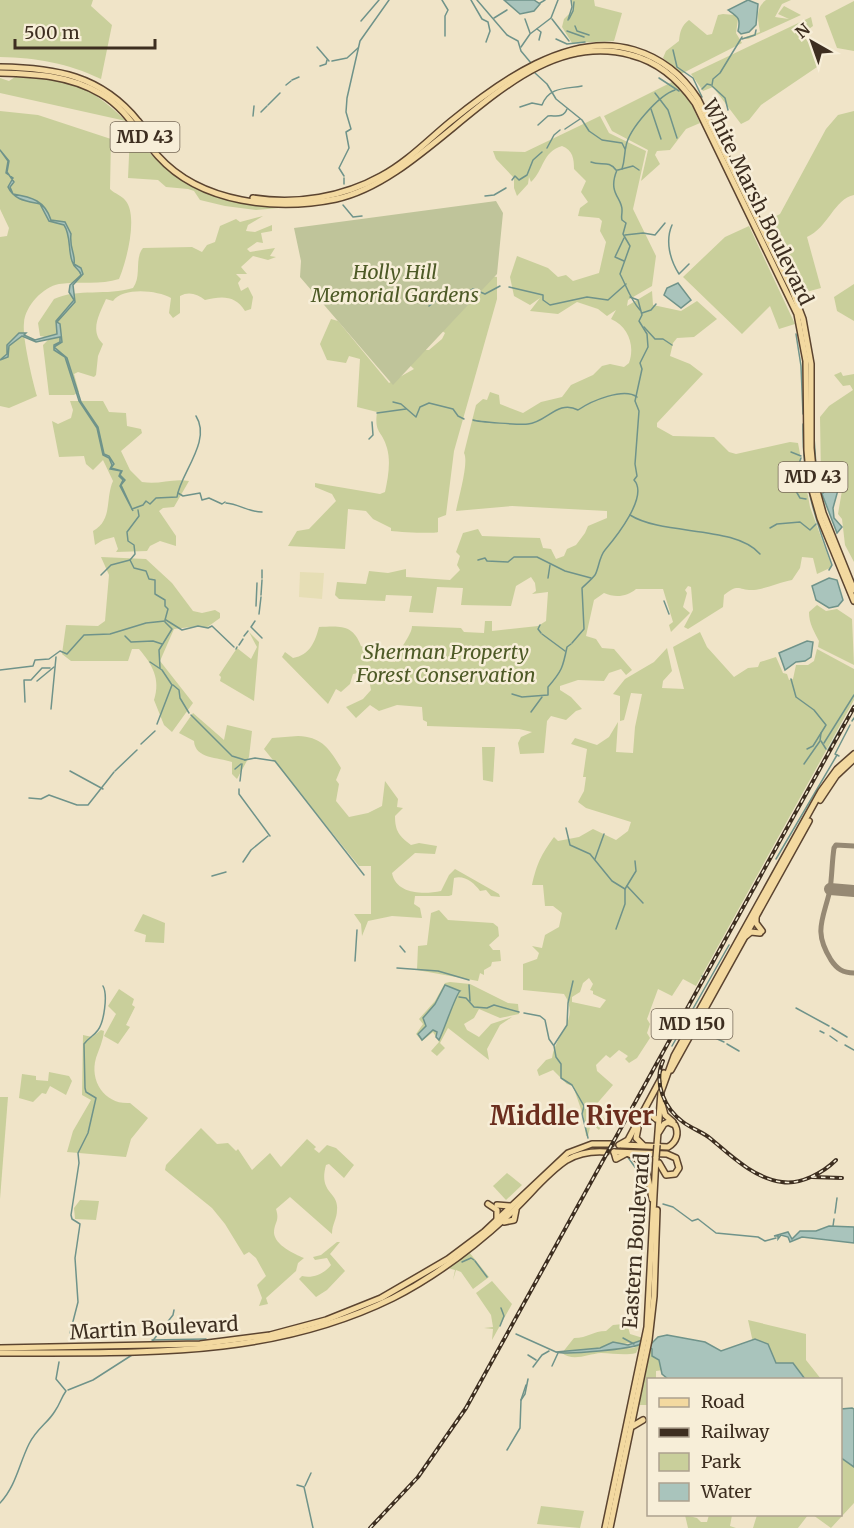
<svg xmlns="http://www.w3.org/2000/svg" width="854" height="1528" viewBox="0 0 854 1528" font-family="Merriweather,serif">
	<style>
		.farmland { fill: #e6deb5 }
		.green { fill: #c9cf9b; fill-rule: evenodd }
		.cemetery { fill: #bfc49a }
		.water { fill: #a9c4bc; stroke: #6f938a; stroke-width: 1.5 }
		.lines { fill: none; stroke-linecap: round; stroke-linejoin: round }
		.stream { stroke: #6f938a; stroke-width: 1.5 }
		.taxiway { stroke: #968974; stroke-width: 5 }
		.runway { stroke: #968974; stroke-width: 12 }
		.major-casing { stroke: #5b4430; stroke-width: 8 }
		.major { stroke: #f3d9a0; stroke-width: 5 }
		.rail-casing { stroke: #3d2e20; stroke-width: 4 }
		.rail { stroke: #f7eed8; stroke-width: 1.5; stroke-dasharray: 4.5; stroke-linecap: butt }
		.major-bridge-casing { stroke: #5b4430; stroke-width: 8; stroke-linecap: butt }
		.major-bridge { stroke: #f3d9a0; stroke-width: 5 }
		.labels { text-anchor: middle; stroke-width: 5; stroke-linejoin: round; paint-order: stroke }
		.shield { fill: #f7eed8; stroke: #756857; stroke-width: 1.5 }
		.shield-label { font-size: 18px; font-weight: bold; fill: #3d2e20 }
		.street-label { font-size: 20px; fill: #3d2e20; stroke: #f7eed8 }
		.park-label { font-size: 20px; font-style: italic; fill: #4d5a26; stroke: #f7eed8 }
		.district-label { font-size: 26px; font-weight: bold; fill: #6b2e1e; stroke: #f7eed8 }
	</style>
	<rect width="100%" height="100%" fill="#f0e4c8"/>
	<!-- farmland -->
	<path class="farmland" d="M 300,572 L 324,573 L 322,599 L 299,597 Z"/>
	<!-- green -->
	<g class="green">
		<path d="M 0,0 L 93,0 L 91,6 L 112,25 L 101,79 C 67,63 38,58 0,57 Z"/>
		<path d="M 572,0 L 594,0 L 595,6 L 622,13 L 614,41 L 572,43 L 562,27 L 564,19 L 573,10 Z"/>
		<path d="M 766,0 L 791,0 L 782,4 L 775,17 L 789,19 L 778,14 L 784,6 L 801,15 L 748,39 L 743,38 L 760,32 C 758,20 755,8 766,0 Z"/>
		<path d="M 854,1 L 854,51 L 837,48 L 825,16 Z"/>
		<path d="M 723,14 L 735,15 L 738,19 L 736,33 L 742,43 L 681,74 L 663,58 L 666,51 L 679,41 C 680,32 681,26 689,20 L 707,35 L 712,34 L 718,15 Z"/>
		<path d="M 811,17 L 813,26 L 802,34 L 818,55 L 820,65 L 761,105 L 749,120 L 741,124 L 713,87 L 703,91 L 691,74 Z"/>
		<path d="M 15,77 C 25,78 34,76 44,77 C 77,79 104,99 126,121 L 0,93 L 0,78 L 9,81 Z"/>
		<path d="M 674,81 L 689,99 L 700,123 L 686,129 L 670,150 L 657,151 L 655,155 L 660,164 L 641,181 L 648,150 L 612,131 L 604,116 Z"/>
		<path d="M 0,111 L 38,115 L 111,139 L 110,189 C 115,194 121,195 125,200 C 139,215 126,263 119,279 C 101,285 79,281 59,284 C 43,287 25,306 24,323 C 22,337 33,383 37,396 L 9,408 L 0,406 L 0,237 L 7,236 L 9,228 L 0,209 Z"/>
		<path d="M 854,111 L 854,195 C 834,199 828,228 807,237 L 821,288 L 799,294 L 766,221 L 780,214 L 826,129 L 838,115 Z"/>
		<path d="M 600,116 L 609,133 L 646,151 L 633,209 L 656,256 L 652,286 L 628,300 L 627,306 L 652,291 L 653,305 L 681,311 L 697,301 L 717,319 L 694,337 L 677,338 L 673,343 L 670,356 L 690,364 L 703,374 L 657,423 L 657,427 L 673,436 L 714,437 L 729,452 L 736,454 L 790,442 L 798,443 L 810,507 L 832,567 L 817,574 L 813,558 L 802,557 L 800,568 L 792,580 C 780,582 765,589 754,590 C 739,591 739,582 724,595 L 723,607 L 688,629 L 684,627 L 693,610 L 691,587 L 688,586 L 685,590 L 687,593 L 683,607 L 690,613 L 671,632 L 669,625 L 673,622 L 663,589 L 636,589 C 627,597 615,598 604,593 L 594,600 L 586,636 L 596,639 L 602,648 L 614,649 L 632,670 L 626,675 L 621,669 L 609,673 L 604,681 L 578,680 L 560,686 L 560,690 L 571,697 L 582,709 L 576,711 L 566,720 L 551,716 L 547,721 L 544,753 L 520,754 L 518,743 L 521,737 L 532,732 L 519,729 L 427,726 L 427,722 L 423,720 L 422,707 L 397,705 L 379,711 L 370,705 L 356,718 L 346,707 L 363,699 L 371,690 L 368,674 L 363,672 L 353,674 L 350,684 L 341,692 L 336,689 L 328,704 L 282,657 L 285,652 L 293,658 C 310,655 315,642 319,627 C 340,626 353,624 361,646 L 378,654 L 378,660 L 395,662 C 398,650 412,635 412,626 L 461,628 L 464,632 L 484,633 L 485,621 L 492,621 L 492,631 L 538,626 L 546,621 L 548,592 L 532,594 L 536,591 L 535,583 L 531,577 L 516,586 L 511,606 L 461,605 L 463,588 L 437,587 L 433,613 L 409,612 L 412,596 L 386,595 L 385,601 L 339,599 L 335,595 L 337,582 L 366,584 L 369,571 L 388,573 L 406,569 L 406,577 L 450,580 L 460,570 L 457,565 L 460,556 L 456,552 L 463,533 L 478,529 L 482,536 L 540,538 L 543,548 L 551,549 L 556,559 L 564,556 L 567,549 L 576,545 L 585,533 L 588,526 L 607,518 L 607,511 L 512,506 L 456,511 C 459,496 469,462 464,453 L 476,405 L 483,399 L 487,400 L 490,392 L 499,395 L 500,404 L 523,413 L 541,402 L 562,397 L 571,385 L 593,375 L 602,366 L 610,364 L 624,367 L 629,363 C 635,346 629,327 611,319 L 616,310 L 607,316 L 598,309 L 577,302 L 558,314 L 530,311 L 540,298 L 530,305 L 514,296 L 510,277 L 517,256 L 548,268 L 558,277 L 566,275 L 573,281 L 599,273 L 606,242 L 600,231 L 602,221 L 599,218 L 578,216 L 580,208 L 588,202 L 581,192 L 586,181 L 574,169 C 574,159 573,150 562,146 C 542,152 544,170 531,182 L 529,177 L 528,184 L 517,196 L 514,188 L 514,178 L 496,159 L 493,151 L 525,152 Z"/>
		<path d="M 130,134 L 164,167 L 201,189 L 224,199 L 279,208 L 256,210 L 225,206 L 200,200 L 194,191 L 188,189 L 166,187 L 158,180 L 128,178 Z"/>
		<path d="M 263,216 L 248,225 L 246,231 L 255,232 L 272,225 L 272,231 L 261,233 L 263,243 L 257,242 L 247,249 L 250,252 L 275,248 L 270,256 L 276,257 L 268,260 L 253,256 L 241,267 L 247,274 L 236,274 L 241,279 L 238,283 L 241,291 L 248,287 L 253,297 L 251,309 L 245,311 C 235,295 222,296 205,300 C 197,294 189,291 180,296 L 180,313 L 173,318 L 169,313 L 171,298 C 157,290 123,287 113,301 L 106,299 C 100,313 89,331 103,344 L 98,356 L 96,375 L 94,377 L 78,372 L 74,374 L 79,392 L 74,395 L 49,395 L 43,345 L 50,338 L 40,336 L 38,323 L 54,299 C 78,288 107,296 133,288 C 142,276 134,259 143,248 L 192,247 L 202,252 L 207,245 L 215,242 L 220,226 L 236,219 L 240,222 Z"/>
		<path d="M 749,226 L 795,324 L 779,329 L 770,306 L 742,334 L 683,277 L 725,237 Z"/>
		<path d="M 489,276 L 497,277 L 497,299 L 454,451 L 446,515 L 438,518 L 438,532 C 434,534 400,532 391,531 L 391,528 L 373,519 L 366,511 L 348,509 L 345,549 L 288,546 L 297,531 L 309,529 L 336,501 L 332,494 L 315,487 L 315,483 L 380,494 L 385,492 C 388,478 391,462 387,448 C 382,430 374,434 377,412 L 357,407 L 360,359 L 349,356 L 346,363 L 327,360 L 320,344 L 331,319 L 338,321 L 389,383 L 414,369 L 403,359 L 423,350 L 429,350 L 442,339 L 445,333 L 434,325 Z"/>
		<path d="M 854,284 L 854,321 L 837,311 L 834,297 Z"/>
		<path d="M 841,372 L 843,376 L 854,374 L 854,562 L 845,545 L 842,519 L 838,514 L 845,473 L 837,474 L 820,486 L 818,479 L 821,477 L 820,417 L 829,406 L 853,390 L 850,385 L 843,386 L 834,375 Z"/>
		<path d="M 70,401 L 103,401 L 109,412 L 126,413 L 127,426 L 141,429 L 142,433 L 121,451 L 130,470 L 142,482 C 160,485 171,478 189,481 L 174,507 L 163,508 L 159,511 L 176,536 L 176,546 L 160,541 L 150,546 L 147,551 L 116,552 L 118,549 L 114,537 L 103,540 L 95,545 L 93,531 C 113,520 105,499 113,481 L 103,460 L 93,470 L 86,464 L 84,456 L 59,457 L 52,421 L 58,424 L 71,418 L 73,410 Z"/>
		<path d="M 101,557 L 146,559 L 172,583 L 193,611 L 202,613 L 215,610 L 220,613 L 220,618 L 206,628 L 199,626 L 174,629 L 160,661 L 193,703 L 172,732 L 164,725 L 154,700 C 161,679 152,664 139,649 L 132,649 L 128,661 L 71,661 L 62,654 L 66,625 L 98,626 L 105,621 L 109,575 Z"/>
		<path d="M 817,605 L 826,611 L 837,609 L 852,619 L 854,665 L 818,647 L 819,641 C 814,631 809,624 809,612 Z"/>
		<path d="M 249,632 L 259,642 L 254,701 L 220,681 L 221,677 L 219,675 L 237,648 L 251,659 L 257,647 Z"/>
		<path d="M 700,632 L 707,647 L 734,677 L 748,668 L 758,667 L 760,662 L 776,657 L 783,673 L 787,674 L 789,680 L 793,679 L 796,665 L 808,665 L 814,661 L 817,649 L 854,669 L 854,700 L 696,986 L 683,979 L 672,996 L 658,989 L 647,1019 L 650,1024 L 647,1033 L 650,1038 L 637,1058 L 629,1063 L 625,1059 L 628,1056 L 619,1050 L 610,1058 L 606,1055 L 596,1065 L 597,1071 L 613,1085 L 594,1107 L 605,1119 L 599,1130 L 591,1123 L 588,1136 L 586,1136 L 584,1118 L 573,1086 L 567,1084 L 553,1070 L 539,1076 L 537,1070 L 546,1060 L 552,1058 C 555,1034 581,1020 564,994 L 523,990 L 523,964 L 537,959 L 539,953 L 532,946 L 542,948 L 545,935 L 559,927 L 562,913 L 553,906 L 545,906 L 543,885 L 532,885 C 537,863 541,855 554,837 L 558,841 L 579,837 L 593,829 L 616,840 L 628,831 L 631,822 L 586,808 L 578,802 L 584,791 L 586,777 L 583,777 L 587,749 L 571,744 L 575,738 L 597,745 L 609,737 L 618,722 L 616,752 L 633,753 L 635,727 L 642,694 L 631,693 L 624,720 L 620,721 L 620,696 L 613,694 L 625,679 L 654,662 L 667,648 L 672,671 L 663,681 L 662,688 L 684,689 L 673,647 ZM 589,978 L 593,984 L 590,990 L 593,991 L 593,994 L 606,1000 L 600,1008 L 572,1002 L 572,997 L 580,992 L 583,983 Z"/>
		<path d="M 193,713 L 224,740 L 227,725 L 252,731 L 249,757 L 237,779 L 232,774 L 232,762 C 218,757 195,759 194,741 L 179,733 Z"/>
		<path d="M 298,736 C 322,737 329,748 341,768 L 336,780 L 339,784 L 336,801 L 349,817 L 368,813 L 382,806 L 385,781 L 398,799 L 397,807 L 403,808 L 395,816 C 395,831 399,836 411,845 L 419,843 L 437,846 L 435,854 L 415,853 L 392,873 C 396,894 423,895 441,891 L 449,875 L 455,869 L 499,894 L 500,897 L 491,896 L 486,890 L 480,891 C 474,883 465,875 454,878 L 452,895 L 449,896 L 415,896 L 414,904 L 420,908 L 422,918 L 392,916 L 368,921 L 362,936 L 361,924 L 354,914 L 371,914 L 371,866 L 359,866 L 264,749 L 272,738 Z"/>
		<path d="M 482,747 L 495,747 L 493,782 L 483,780 Z"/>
		<path d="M 439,910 L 448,920 L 493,923 L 498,927 L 499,936 L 489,945 L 493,950 L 500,950 L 501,961 L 492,962 L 491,966 L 484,970 L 484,975 L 480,973 L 478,981 L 417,970 L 418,946 L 427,945 L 431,913 Z"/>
		<path d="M 143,914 L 165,923 L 164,943 L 145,942 L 146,935 L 134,931 Z"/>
		<path d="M 450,982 L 470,984 L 508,1003 L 518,1004 L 519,1014 L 500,1018 L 479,1009 L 474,1018 L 464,1024 L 467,1030 L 479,1037 L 491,1024 L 512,1017 L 500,1025 L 487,1049 L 489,1060 L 448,1028 L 440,1043 L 445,1048 L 437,1056 L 431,1051 L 439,1042 L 433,1032 L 422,1041 L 416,1034 L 423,1024 L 419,1019 L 435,1001 L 445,983 Z"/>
		<path d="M 119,989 L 134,999 L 132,1005 L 135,1007 L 126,1025 L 130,1027 L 118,1044 L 104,1036 L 116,1014 L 108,1006 Z"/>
		<path d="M 101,1030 L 104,1031 C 103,1041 99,1049 96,1058 C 89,1082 106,1105 130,1103 L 148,1118 L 131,1139 L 126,1157 L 67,1152 L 73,1131 L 91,1100 L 82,1095 L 83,1035 L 92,1037 Z"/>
		<path d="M 49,1072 L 69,1076 L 72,1081 L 66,1095 L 50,1086 L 46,1094 L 42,1093 L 33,1102 L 19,1098 L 22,1074 L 36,1076 L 36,1080 L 48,1081 Z"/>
		<path d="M 0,1097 L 8,1097 L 0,1199 Z"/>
		<path d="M 201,1128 L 217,1144 L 228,1143 L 236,1151 L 238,1149 L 252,1170 L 270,1153 L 281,1167 L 307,1139 L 316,1147 L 314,1149 L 319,1153 L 327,1145 L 336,1148 L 354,1165 L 344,1178 L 329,1164 L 326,1165 C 318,1194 339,1191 337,1210 C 337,1219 332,1224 332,1234 L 290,1197 L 276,1209 C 280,1222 274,1222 274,1233 C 275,1245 294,1254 304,1258 L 298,1263 L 296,1271 L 266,1298 L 268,1304 L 259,1306 L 262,1298 L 257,1285 L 266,1276 L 256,1258 L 249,1252 L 244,1255 L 225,1224 L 212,1208 L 165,1170 L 166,1165 Z"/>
		<path d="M 507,1173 L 522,1185 L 506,1200 L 493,1186 Z"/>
		<path d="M 80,1200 L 99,1201 L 96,1220 L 75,1219 L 74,1208 Z"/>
		<path d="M 337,1242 L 340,1242 L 330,1254 L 345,1271 L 327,1290 L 316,1297 L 299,1279 L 302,1276 C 313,1279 325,1273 331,1265 L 327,1258 L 315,1260 L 313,1257 L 321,1255 Z"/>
		<path d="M 469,1252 L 489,1277 L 473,1289 L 461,1272 L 456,1270 L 453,1280 L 455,1270 L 448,1268 Z"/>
		<path d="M 492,1281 L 512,1304 L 492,1340 L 493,1329 L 484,1328 L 493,1327 L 491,1315 L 476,1293 Z"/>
		<path d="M 748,1320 L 806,1334 L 806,1360 L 821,1379 L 803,1379 L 778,1366 L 754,1347 Z"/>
		<path d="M 623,1324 L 628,1327 L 630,1334 L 643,1338 L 642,1341 L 567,1353 L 633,1348 L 640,1345 L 636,1353 C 624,1356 613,1353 601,1353 C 588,1354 573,1362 562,1353 L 574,1338 C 588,1338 593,1331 606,1331 L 613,1325 Z"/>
		<path d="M 650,1348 L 661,1363 L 663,1370 L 656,1371 L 656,1379 L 648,1380 L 648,1405 L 639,1405 Z"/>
		<path d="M 841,1453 L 854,1465 L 854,1503 L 831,1528 L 813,1515 L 840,1514 Z"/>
		<path d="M 541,1506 L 584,1511 L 580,1528 L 537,1524 Z"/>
		<path d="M 685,1515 L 697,1518 L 701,1522 L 707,1522 L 709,1515 L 732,1515 L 730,1526 L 736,1528 L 688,1528 Z"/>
		<path d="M 757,1515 L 757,1514 L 808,1515 L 798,1528 L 753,1528 Z"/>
	</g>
	<!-- cemetery -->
	<path class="cemetery" d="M 496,201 L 503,213 L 497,274 L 393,385 L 300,277 L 301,261 L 294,228 Z"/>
	<!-- water -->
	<g class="water">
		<path d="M 504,0 L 534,0 L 540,4 L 534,11 L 520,14 Z"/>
		<path d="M 748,0 L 758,4 L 756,25 L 749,32 L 741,34 L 738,31 C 741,18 738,17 728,10 Z"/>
		<path d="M 0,150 L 9,161 L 7,172 L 14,182 L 10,187 L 13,194 C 32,197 45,201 51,220 L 65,222 L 71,234 C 69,248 76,255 74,264 L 81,268 L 83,274 L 73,285 L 75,302 L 57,322 L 60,324 L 62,342 L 54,347 L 67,358 L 81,402 L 98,427 L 104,454 L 109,456 L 114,464 L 111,468 L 122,471 L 120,475 L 125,480 L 121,485 L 133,511 L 120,486 L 123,480 L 119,476 L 121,471 L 110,469 L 112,465 L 109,458 L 103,455 L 97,428 L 79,401 L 65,357 L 54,350 L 54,345 L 60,342 L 60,337 L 36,342 L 22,336 L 9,346 L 8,357 L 0,360 L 7,354 L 7,345 L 19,333 L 26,333 L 24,335 L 35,340 L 57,334 L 56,321 L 74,300 L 69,292 L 70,285 L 81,275 C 80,269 74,269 72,261 C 68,250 71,235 64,225 L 49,221 L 40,204 C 26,201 14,200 8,187 L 13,178 L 6,173 L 8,161 Z"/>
		<path d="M 678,283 L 691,300 L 681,308 L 664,295 L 667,288 Z"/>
		<path d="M 836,481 L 840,483 L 833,508 L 834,518 L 842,527 L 837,533 L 822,494 Z"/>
		<path d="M 829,578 L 837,580 L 843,600 L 838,606 L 829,608 L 816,600 L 812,586 Z"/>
		<path d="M 807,641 L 813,642 L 811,657 L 805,661 L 796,662 L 785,670 L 779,653 Z"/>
		<path d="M 445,985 L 460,991 C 456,994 444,1030 439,1040 L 436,1037 L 437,1032 L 433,1030 L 422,1040 L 418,1034 L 426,1026 L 423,1018 L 435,1004 Z"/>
		<path d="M 829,1226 L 854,1227 L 854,1243 L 802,1237 L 790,1242 L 788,1237 L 781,1235 L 778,1239 L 778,1236 L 774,1236 L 788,1232 L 792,1239 L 800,1231 L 816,1231 Z"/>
		<path d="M 667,1335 L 705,1342 L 721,1351 L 755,1339 L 768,1344 L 776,1363 L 793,1363 L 805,1379 L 668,1379 L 662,1374 L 659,1360 L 652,1356 L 652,1349 L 641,1344 C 631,1349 568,1355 556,1352 L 600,1348 L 613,1342 L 628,1345 L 642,1340 L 652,1343 L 658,1337 Z"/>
		<path d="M 852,1408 L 854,1409 L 854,1467 L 840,1457 L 841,1409 Z"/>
	</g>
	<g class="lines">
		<!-- stream -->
		<g class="stream">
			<path d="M 442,0 L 448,10 L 445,16 L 445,36"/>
			<path d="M 471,0 L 482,19 L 488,22 L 490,31 L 486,42"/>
			<path d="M 477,0 L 507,35 L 518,41 L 521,51 L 531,63"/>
			<path d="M 540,3 L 545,0"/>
			<path d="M 494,18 L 507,10"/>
			<path d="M 525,19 L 530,33"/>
			<path d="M 552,19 L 569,41"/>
			<path d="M 569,19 L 573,11 L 574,2"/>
			<path d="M 568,20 L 572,7 L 571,0"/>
			<path d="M 361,21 L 379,0"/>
			<path d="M 575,26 L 577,31 L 589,35"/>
			<path d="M 537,29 L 541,32 L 539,40"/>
			<path d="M 567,31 L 584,37"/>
			<path d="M 556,39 L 567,44 L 585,42"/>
			<path d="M 742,39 L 755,35 L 756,30"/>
			<path d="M 317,47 L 329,61"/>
			<path d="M 521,47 L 530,34 L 551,18 L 558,0"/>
			<path d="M 673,50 L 677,67 L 693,78 L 702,97"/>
			<path d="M 332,61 L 347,58 L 358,48"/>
			<path d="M 320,66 L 326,64 L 327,60"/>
			<path d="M 535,73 L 547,84 L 556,99 L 582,120 L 589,131 L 602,140 L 622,143 L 625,149"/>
			<path d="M 659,78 L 679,91"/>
			<path d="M 292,80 L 299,77"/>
			<path d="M 286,85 L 291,81"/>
			<path d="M 712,85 L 713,79 L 720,73 L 742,37"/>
			<path d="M 712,86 L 725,98 L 728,110"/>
			<path d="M 702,89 L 707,84 L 711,85"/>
			<path d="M 655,93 L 668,110 L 677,138"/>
			<path d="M 268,105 L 280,93"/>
			<path d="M 520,107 L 532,103 L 542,105 C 549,86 567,89 582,86"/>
			<path d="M 651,109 L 661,139"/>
			<path d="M 261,112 L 267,106"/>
			<path d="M 253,116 L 254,106"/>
			<path d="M 538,125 L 548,116 C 555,115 563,119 567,109"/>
			<path d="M 565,129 L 580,119"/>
			<path d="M 547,148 L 554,135 L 560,130"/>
			<path d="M 591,162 C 601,166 609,160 616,170"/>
			<path d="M 622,169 C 625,160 624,154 626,146 C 629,129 659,95 675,90"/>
			<path d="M 617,170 C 607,194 623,198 622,211 C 622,215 621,217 622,220 L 626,223 L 623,234 L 630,246 L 620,274 C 626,285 630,299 640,310"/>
			<path d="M 618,170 L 633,166 L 639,170"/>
			<path d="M 344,176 L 339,168 L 349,148 L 346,132 L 351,129 L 346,112 L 347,98 L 360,41 L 389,0"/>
			<path d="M 344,178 L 344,184"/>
			<path d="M 512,180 L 515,176 L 519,180 L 527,175 L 533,160 L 542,152"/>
			<path d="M 485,196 L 494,195 L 506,188"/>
			<path d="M 343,205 L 353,217 L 362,216"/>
			<path d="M 672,225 C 665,241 670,260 679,274 L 689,264"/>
			<path d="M 625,235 L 643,233 L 655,235 L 665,223"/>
			<path d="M 624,261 L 615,257 L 624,238"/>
			<path d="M 509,287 L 543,295 L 543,300 L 550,305 L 587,297 L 608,300 L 626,284"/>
			<path d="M 422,299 L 444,298 L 454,301 L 473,289 L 485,294 L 500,286"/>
			<path d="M 429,306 L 437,300"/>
			<path d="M 642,313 L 651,310 L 656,304"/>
			<path d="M 644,327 L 655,339 L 663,339 L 672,345"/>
			<path d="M 796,334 L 801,366 L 803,414"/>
			<path d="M 393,402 L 401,404 L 416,417 L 420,407 L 429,403 L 453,409 L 458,416 L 464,419"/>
			<path d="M 377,413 L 406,409"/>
			<path d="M 473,420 C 478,422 521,425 528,424 C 546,423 558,399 578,410 C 591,401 624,387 637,397"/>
			<path d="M 803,424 C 802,479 813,513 832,565 L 829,570"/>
			<path d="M 814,437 L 817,480 L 823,491"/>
			<path d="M 369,439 L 373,435 L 372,422"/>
			<path d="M 791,452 L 801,456"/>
			<path d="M 801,458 L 798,466 L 798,476 L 793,486 L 800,498 L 806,499"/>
			<path d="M 178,493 L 183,496 L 200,493 L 202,500 L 209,498 L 222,504 L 225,502"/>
			<path d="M 226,503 C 239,504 248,512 262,512"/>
			<path d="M 132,509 L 143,505 L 146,501 L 150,504 L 156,498 L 177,497 C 180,474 212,441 196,416"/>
			<path d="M 138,510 L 139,516 L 127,532 L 128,541 L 134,545 L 135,554 L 130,560 L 134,568 L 146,571 L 149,579 L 155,580 L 155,594 L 165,600 L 165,606 L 168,609 L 165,620"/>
			<path d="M 630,515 C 663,536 735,525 760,554"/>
			<path d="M 770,528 L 777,524 L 800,522 L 810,530 L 816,524"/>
			<path d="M 478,560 L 485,558 L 487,561 L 508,562 L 514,557 L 537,557 L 565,571 L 591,578"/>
			<path d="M 101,575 L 111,565 L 130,560"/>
			<path d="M 262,578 L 262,570"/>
			<path d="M 548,578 L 550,565"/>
			<path d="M 261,595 L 262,580"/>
			<path d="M 664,601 L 669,614"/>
			<path d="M 256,606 L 257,583"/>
			<path d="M 259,614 L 261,597"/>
			<path d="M 166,620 L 182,630 L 198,626 L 208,628 L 212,626 L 234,647"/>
			<path d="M 255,621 L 251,627 L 262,638"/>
			<path d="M 540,625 L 538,629 L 541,633"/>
			<path d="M 542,634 L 565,651"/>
			<path d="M 125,636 L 131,642 L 153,641 L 162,644"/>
			<path d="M 244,636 L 248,631"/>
			<path d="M 572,643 L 584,629 L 582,588 C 586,584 592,579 595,575 C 599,568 599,557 605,550 C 616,537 649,496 634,480 L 637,476 L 635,464 L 639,411 L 635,401 L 642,369 L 640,363 L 648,347 L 647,334 L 639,321 L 642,315 L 638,300 L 630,297"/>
			<path d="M 239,645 L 243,639"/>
			<path d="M 236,649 L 237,647"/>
			<path d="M 150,662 L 162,670 L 172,685"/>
			<path d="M 160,668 L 159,650 L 172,629 L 165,622"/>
			<path d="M 0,670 L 33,666 L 35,660 L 49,659 L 60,651 L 67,654 L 84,635 L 110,634 L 146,623 L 165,621"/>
			<path d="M 791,679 L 796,697 L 814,710 L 826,725 L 813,746 L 807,749"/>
			<path d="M 37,681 L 54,667"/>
			<path d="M 173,685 L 179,690 L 180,698 L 189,713"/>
			<path d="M 512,694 L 522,697 L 548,695 L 548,687 C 562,671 563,667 567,647 L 571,644"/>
			<path d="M 25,702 L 24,680 L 31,680 L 42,668 L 50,668"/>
			<path d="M 51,709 L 56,657"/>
			<path d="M 531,712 L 542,697"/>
			<path d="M 191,715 L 232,756 L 245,760"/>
			<path d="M 847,718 L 854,705"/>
			<path d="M 852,721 L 854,718"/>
			<path d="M 157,724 L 172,685"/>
			<path d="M 821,741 L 826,749"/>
			<path d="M 824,743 L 854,695"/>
			<path d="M 141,744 L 155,731"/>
			<path d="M 828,750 L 844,722"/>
			<path d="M 839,756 L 835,754 L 850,725"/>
			<path d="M 245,760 L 255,758 L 275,761 L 364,875"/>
			<path d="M 804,764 L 820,741 L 821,733"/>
			<path d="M 235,769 L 241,764"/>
			<path d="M 70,771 L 103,789"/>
			<path d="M 115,771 L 137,750"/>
			<path d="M 240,781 L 242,764"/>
			<path d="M 239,789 L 239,794 L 270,836"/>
			<path d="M 29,798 L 41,799 L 49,795 L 77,805 L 88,805 L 114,772"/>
			<path d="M 566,828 L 570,845 L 590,854 L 612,881 L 625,889"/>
			<path d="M 595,859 L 604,834"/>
			<path d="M 776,859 L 837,755"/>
			<path d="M 243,862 L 251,850 L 268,836"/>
			<path d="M 212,876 L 226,872"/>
			<path d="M 627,886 L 643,903"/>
			<path d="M 616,929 L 625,904 L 625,889 L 636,871 L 635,861"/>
			<path d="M 400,946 L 405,952"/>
			<path d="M 355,961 L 357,930"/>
			<path d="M 397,968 L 438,971 L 469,980"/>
			<path d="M 702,976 L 703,977"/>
			<path d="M 469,985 L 470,1001"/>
			<path d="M 459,997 L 466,998 L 474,1007 L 487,1008 L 494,1005 L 519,1012"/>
			<path d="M 796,1008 L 829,1026"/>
			<path d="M 524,1013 L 540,1016 L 545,1020 L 549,1039 L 554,1046 L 556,1057 L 561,1064 L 561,1078 L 572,1085 L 584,1106 L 582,1114 L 588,1138"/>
			<path d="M 832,1028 L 847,1037"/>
			<path d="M 820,1031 L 824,1033"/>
			<path d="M 830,1036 L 837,1041"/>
			<path d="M 713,1037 L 724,1042"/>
			<path d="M 727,1044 L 739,1051"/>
			<path d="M 554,1045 L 567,1025 L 568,1003 L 573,981"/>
			<path d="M 845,1045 L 854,1050"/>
			<path d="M 672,1046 L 729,945"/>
			<path d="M 627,1156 L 645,1181"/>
			<path d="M 663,1204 L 673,1207 L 692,1221 L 698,1219 L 716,1233 L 758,1237 L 765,1241 L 776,1238"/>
			<path d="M 835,1213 L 837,1198"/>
			<path d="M 833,1226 L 834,1219"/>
			<path d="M 475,1261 L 487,1277"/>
			<path d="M 462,1262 L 471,1258 L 474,1260"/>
			<path d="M 500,1326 L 504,1316 L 501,1308"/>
			<path d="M 70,1333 L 78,1302 L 75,1258 L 80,1224 L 72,1219 L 71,1215 L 79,1163 L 78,1153 L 88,1133 L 96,1098 L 86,1092 L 85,1088 L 84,1044 C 88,1038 94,1036 98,1030 C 104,1022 108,995 103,986"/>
			<path d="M 516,1334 L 556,1352"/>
			<path d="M 623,1338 L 634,1344"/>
			<path d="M 152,1340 L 206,1339"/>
			<path d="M 151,1343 L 173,1315 L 174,1310"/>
			<path d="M 528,1355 L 536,1360"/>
			<path d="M 552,1366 L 558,1353"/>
			<path d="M 533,1367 L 542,1355 L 549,1351"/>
			<path d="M 68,1390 L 93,1380 L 132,1355"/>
			<path d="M 521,1400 L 526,1385"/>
			<path d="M 507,1450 L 520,1428 L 521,1400 L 525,1394 L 528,1379"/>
			<path d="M 297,1485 L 304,1487 L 313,1528"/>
			<path d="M 305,1486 L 311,1473"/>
			<path d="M 0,1503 C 16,1486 19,1464 29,1444 C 37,1428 48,1423 55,1411 C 60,1404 61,1398 66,1391 L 56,1379 L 59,1362"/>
		</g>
		<!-- taxiway -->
		<path class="taxiway" d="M 854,846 L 836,845 L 834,848 C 832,861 832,876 830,890 C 823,920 813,931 831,960 C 837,969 843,973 854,973"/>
		<!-- runway -->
		<path class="runway" d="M 830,889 L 854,891"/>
		<defs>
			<g id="major">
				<path d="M 0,67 C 55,68 101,75 138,121 C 145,129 150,139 157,148"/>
				<path d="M 0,73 C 35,74 69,75 101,94 C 127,109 139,135 158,156 C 201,204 278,211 336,199 C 437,177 517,23 631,55 C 659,62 679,80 695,103 L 797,314 L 806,361 L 807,450 L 810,483 L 820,518 L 854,601"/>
				<path d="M 253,198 C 297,205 343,197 381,176 C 407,162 427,141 450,122 C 498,83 569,30 634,50 C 661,58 683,76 698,99 L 792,290 L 803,319 L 811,364 L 811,448 L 814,480 L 823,513 L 854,590"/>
				<path d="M 820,800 L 836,776 L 854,759"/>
				<path d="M 756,917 L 756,923 L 762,931"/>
				<path d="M 746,936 L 751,932 L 760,933"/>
				<path d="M 671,1070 L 809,821"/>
				<path d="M 662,1104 L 665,1115 L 673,1122"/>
				<path d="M 642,1120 L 649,1113 L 656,1119"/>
				<path d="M 638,1128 L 636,1138 L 643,1145"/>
				<path d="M 619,1145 L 628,1140 L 664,1073"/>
				<path d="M 622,1145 L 668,1147 C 677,1142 679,1133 675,1125 L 668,1122 L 664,1124 L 659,1132"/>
				<path d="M 657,1145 L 661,1092 L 674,1056 L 821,791 L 837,769 L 854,754"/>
				<path d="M 614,1152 L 667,1154 L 676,1158 L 679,1168 L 675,1174 L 666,1175 L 659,1163"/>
				<path d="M 614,1152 L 616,1159 L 627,1153 C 649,1162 648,1178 652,1199"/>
				<path d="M 488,1204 L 497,1210 L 497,1219"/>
				<path d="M 497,1205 L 510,1206"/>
				<path d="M 504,1222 L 514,1220 L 516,1210"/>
				<path d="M 0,1348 L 200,1344 L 270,1335 L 326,1320 L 381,1298 L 448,1259 L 484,1232 L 568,1153 L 592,1144 L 611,1144"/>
				<path d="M 0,1353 C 136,1352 267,1360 393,1298 C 438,1275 477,1245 514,1210 C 531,1194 547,1173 567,1160 C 579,1153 592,1151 606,1152"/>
				<path d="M 633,1426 L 643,1420"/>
				<path d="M 605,1528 L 647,1327 L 656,1157"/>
				<path d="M 610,1528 L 649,1340 L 654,1296 L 657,1210"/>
			</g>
		</defs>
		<!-- major casing -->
		<use href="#major" class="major-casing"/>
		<!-- major -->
		<use href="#major" class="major"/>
		<defs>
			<g id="rail">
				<path d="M 663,1061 C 653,1083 665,1109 683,1122 C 692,1129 703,1132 711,1139 C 730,1155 755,1179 782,1182 C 800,1185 823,1173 836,1160"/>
				<path d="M 812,1177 L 842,1178"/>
				<path d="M 370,1528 L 418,1477 L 466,1408 L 854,707"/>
			</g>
		</defs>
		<!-- rail casing -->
		<use href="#rail" class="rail-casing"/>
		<!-- rail -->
		<use href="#rail" class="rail"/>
		<defs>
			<path id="major-bridge" d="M 656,1157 L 657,1145"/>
		</defs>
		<!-- major-bridge casing -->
		<use href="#major-bridge" class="major-bridge-casing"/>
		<!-- major-bridge -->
		<use href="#major-bridge" class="major-bridge"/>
	</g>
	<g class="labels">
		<!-- shield labels -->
		<g class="shield">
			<rect x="110.5" y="122" width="69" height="30" rx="4.5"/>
			<rect x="778.5" y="462" width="69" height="30" rx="4.5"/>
			<rect x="651.5" y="1009" width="81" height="30" rx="4.5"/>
		</g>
		<g class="shield-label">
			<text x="145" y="143">MD 43</text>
			<text x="813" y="483">MD 43</text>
			<text x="692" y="1030">MD 150</text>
		</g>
		<!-- street labels -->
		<g class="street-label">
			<text transform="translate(758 202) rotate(64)" y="7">White Marsh Boulevard</text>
			<text transform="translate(636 1241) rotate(-86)" y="7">Eastern Boulevard</text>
			<text transform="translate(154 1328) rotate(-3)" y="7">Martin Boulevard</text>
		</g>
		<!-- park labels -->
		<g class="park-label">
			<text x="395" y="279">Holly Hill<tspan x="395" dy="23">Memorial Gardens</tspan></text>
			<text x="446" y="659">Sherman Property<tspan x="446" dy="23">Forest Conservation</tspan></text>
		</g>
		<!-- district labels -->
		<g class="district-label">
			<text x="572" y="1125">Middle River</text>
		</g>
	</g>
	<!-- legend -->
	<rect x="647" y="1378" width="195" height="138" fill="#f7eed8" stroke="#ada18e" stroke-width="1.5"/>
	<rect x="659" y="1398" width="30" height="9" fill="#f3d9a0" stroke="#ada18e" stroke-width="1.5"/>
	<text x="701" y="1408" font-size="18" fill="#3d2e20">Road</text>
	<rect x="659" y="1428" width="30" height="9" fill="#3d2e20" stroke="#ada18e" stroke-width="1.5"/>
	<text x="701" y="1438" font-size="18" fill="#3d2e20">Railway</text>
	<rect x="659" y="1453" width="30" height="18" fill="#c9cf9b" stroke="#ada18e" stroke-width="1.5"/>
	<text x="701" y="1468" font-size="18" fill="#3d2e20">Park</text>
	<rect x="659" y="1483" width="30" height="18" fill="#a9c4bc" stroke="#ada18e" stroke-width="1.5"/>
	<text x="701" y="1498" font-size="18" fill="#3d2e20">Water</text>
	<!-- north arrow -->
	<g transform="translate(812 42) rotate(320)" stroke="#f7eed8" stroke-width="4.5" paint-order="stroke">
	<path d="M0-4.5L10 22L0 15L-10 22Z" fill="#3d2e20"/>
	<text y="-9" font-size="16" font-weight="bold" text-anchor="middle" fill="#3d2e20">N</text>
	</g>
	<!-- scale -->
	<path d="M15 39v9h140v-9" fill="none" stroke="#3d2e20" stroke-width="3"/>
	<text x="24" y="39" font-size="18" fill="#3d2e20" stroke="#f7eed8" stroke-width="4.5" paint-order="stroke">500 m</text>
</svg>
